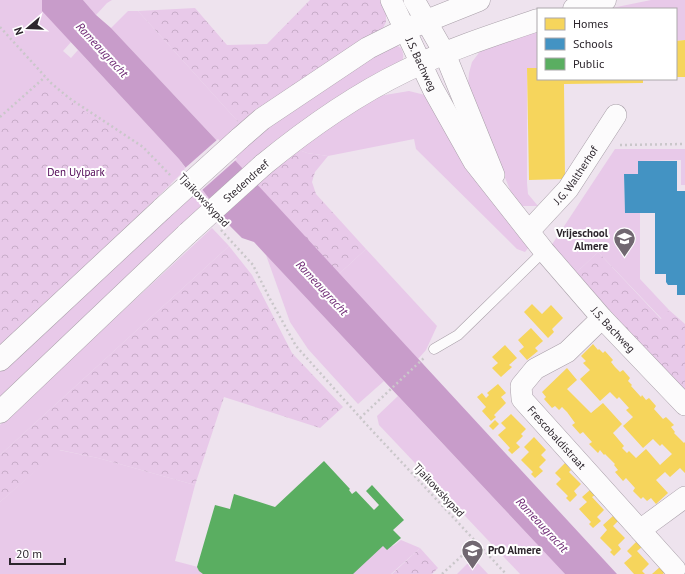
<svg xmlns="http://www.w3.org/2000/svg" width="685" height="574" viewBox="0 0 685 574" font-family="'PT Sans',sans-serif">
	<style>
		.green { fill: #e8c9e9 }
		.forest { fill: url(#forest-crowns) }
		.water { fill: #c89cca }
		.pier { fill: #eee3ee }
		.homes { fill: #f6d55c }
		.schools { fill: #4393c3 }
		.public { fill: #5aae61 }
		.lines { fill: none; stroke-linecap: round; stroke-linejoin: round }
		.lane-casing { stroke: #a89fa8; stroke-width: 11 }
		.street-casing { stroke: #a89fa8; stroke-width: 22 }
		.secondary-casing { stroke: #a89fa8; stroke-width: 23 }
		.path { stroke: #cac7ca; stroke-width: 2.5; stroke-dasharray: 2 3; stroke-linecap: butt }
		.lane { stroke: #fcfbfc; stroke-width: 10 }
		.street { stroke: #fcfbfc; stroke-width: 21 }
		.secondary { stroke: #fcfbfc; stroke-width: 22 }
		.secondary-bridge-casing { stroke: #a89fa8; stroke-width: 23; stroke-linecap: butt }
		.secondary-bridge { stroke: #fcfbfc; stroke-width: 22 }
		.labels { text-anchor: middle; stroke-width: 4; stroke-linejoin: round; paint-order: stroke }
		.street-label { font-size: 11px; fill: #2d262d; stroke: #fff }
		.park-label { font-size: 11px; fill: #4c0152; stroke: #fff }
		.poi-label { font-size: 11px; font-weight: bold; fill: #2d262d; stroke: #fff; text-anchor: end }
		.water-label { font-size: 12px; font-style: italic; fill: #6f2a75; stroke: #fff }
	</style>
	<defs>
		<pattern id="forest-crowns" width="20" height="18" patternUnits="userSpaceOnUse"><rect width="20" height="18" fill="#e8c9e9"/><path d="M2 6a3 3 0 1 1 6 0M12 15a3 3 0 1 1 6 0" fill="none" stroke="#c7acc8"/></pattern>
	</defs>
	<rect width="100%" height="100%" fill="#eee3ee"/>
	<!-- green -->
	<g class="green">
		<path d="M 0,0 L 42,0 L 43,11 L 71,42 L 63,51 L 71,58 L 78,50 L 179,159 L 186,169 L 0,350 Z"/>
		<path d="M 83,0 L 112,0 L 107,3 L 96,15 Z"/>
		<path d="M 651,0 L 685,0 L 685,40 L 676,41 L 676,9 L 607,9 Z"/>
		<path d="M 128,11 L 138,11 L 241,125 L 219,143 L 111,28 Z"/>
		<path d="M 538,28 L 538,68 L 527,68 L 527,183 L 528,194 L 538,206 L 520,206 L 510,190 L 468,85 L 469,73 L 472,62 L 481,50 Z"/>
		<path d="M 394,44 L 401,48 C 404,54 404,59 400,65 L 244,171 L 230,155 L 260,130 L 366,59 Z"/>
		<path d="M 409,91 L 425,95 L 529,247 L 525,252 L 517,249 L 416,149 L 414,139 L 328,156 L 307,153 L 299,150 L 335,122 L 379,96 Z"/>
		<path d="M 615,149 L 685,149 L 685,185 L 681,185 L 681,160 L 638,161 L 638,174 L 624,175 L 625,213 L 640,213 L 640,279 L 669,310 L 662,319 L 598,252 L 576,273 L 551,246 Z"/>
		<path d="M 197,183 L 212,202 L 0,400 L 0,370 Z"/>
		<path d="M 212,228 L 229,246 L 0,455 L 0,425 Z"/>
		<path d="M 366,249 L 437,326 L 426,350 L 418,359 L 339,274 Z"/>
		<path d="M 266,255 L 384,381 L 358,404 L 308,349 L 290,322 Z"/>
		<path d="M 398,396 L 565,574 L 520,574 L 379,425 L 377,416 Z"/>
		<path d="M 59,450 L 98,458 L 195,485 L 175,561 L 225,574 L 0,574 L 0,502 Z"/>
		<path d="M 401,540 L 420,548 L 391,574 L 352,574 L 386,541 L 393,546 Z"/>
		<path d="M 473,558 L 488,574 L 457,574 Z"/>
	</g>
	<!-- forest -->
	<g class="forest">
		<path d="M 310,0 L 386,0 L 386,22 L 382,30 L 241,125 L 138,11 L 195,8 L 227,45 L 267,44 Z"/>
		<path d="M 45,84 L 140,150 L 171,184 L 0,347 L 0,126 Z"/>
		<path d="M 299,150 L 307,153 L 328,156 L 315,172 L 312,182 L 316,194 L 366,249 L 339,274 L 257,185 L 276,167 Z"/>
		<path d="M 229,246 L 252,275 L 292,353 L 343,407 L 320,428 L 224,397 L 195,485 L 98,458 L 60,450 L 0,502 L 0,455 Z"/>
		<path d="M 598,252 L 661,319 L 669,310 L 685,324 L 685,394 L 576,273 Z"/>
		<path d="M 420,548 L 438,568 L 432,574 L 392,574 Z"/>
	</g>
	<!-- water -->
	<path class="water" d="M 42,0 L 83,0 L 96,15 L 111,28 L 219,143 L 617,574 L 565,574 L 266,255 L 254,242 L 242,238 L 230,226 L 179,159 L 42,11 Z"/>
	<!-- pier -->
	<path class="pier" d="M 218,139 L 237,159 L 201,191 L 184,169 Z"/>
	<!-- homes -->
	<g class="homes">
		<path d="M 685,40 L 685,77 L 676,77 L 676,41 Z"/>
		<path d="M 527,68 L 538,68 L 538,79 L 643,79 L 643,83 L 564,84 L 565,179 L 529,180 Z"/>
		<path d="M 532,304 L 542,314 L 551,305 L 563,318 L 552,329 L 554,332 L 548,338 L 524,312 Z"/>
		<path d="M 531,328 L 543,341 L 535,348 L 538,351 L 527,360 L 519,351 L 524,347 L 518,340 Z"/>
		<path d="M 593,344 L 598,350 L 599,349 L 603,353 L 605,351 L 613,360 L 611,362 L 615,367 L 620,372 L 623,370 L 630,378 L 628,381 L 632,385 L 631,386 L 641,397 L 642,395 L 646,400 L 649,398 L 656,406 L 654,409 L 663,419 L 666,417 L 674,425 L 671,427 L 675,432 L 674,433 L 684,443 L 685,442 L 685,473 L 680,468 L 670,477 L 665,472 L 656,480 L 668,493 L 656,504 L 651,498 L 647,501 L 643,497 L 641,499 L 633,491 L 635,488 L 626,478 L 623,481 L 615,472 L 618,470 L 614,465 L 615,464 L 605,454 L 604,455 L 600,450 L 598,453 L 589,444 L 592,442 L 583,432 L 580,434 L 572,425 L 575,423 L 567,412 L 562,407 L 559,410 L 555,406 L 552,408 L 544,399 L 546,397 L 542,392 L 567,368 L 577,380 L 567,389 L 591,413 L 603,403 L 622,424 L 613,433 L 624,446 L 622,448 L 627,453 L 629,451 L 636,458 L 646,449 L 660,465 L 672,454 L 662,444 L 660,446 L 653,439 L 643,448 L 623,426 L 633,417 L 626,410 L 629,408 L 619,397 L 617,399 L 610,392 L 600,401 L 580,379 L 590,370 L 583,363 L 586,361 L 581,356 Z"/>
		<path d="M 505,345 L 517,358 L 509,365 L 512,367 L 501,377 L 492,368 L 498,363 L 492,357 Z"/>
		<path d="M 498,384 L 506,393 L 501,397 L 506,403 L 494,415 L 496,417 L 491,421 L 482,411 L 486,407 L 477,397 L 482,393 L 486,398 L 489,395 L 487,393 Z"/>
		<path d="M 511,414 L 526,429 L 521,434 L 523,436 L 516,443 L 520,447 L 512,454 L 508,450 L 510,448 L 498,435 L 506,428 L 501,423 Z"/>
		<path d="M 495,420 L 499,424 L 493,430 L 489,426 Z"/>
		<path d="M 534,437 L 546,450 L 541,455 L 546,460 L 539,467 L 543,471 L 535,478 L 531,474 L 533,472 L 521,460 L 529,452 L 524,447 Z"/>
		<path d="M 565,463 L 571,470 L 569,472 L 581,484 L 574,491 L 577,495 L 570,502 L 566,498 L 568,496 L 556,484 L 561,479 L 555,473 Z"/>
		<path d="M 590,490 L 595,495 L 592,497 L 604,510 L 597,517 L 601,521 L 593,528 L 589,524 L 591,522 L 579,509 L 587,502 L 582,497 Z"/>
		<path d="M 613,516 L 618,521 L 613,526 L 625,538 L 618,545 L 621,549 L 614,556 L 610,552 L 612,550 L 600,538 L 607,530 L 603,525 Z"/>
		<path d="M 637,541 L 642,547 L 637,551 L 649,564 L 642,571 L 645,574 L 634,574 L 624,563 L 632,556 L 627,551 Z"/>
		<path d="M 661,566 L 666,571 L 663,574 L 652,574 Z"/>
	</g>
	<!-- schools -->
	<path class="schools" d="M 638,161 L 677,161 L 677,191 L 685,191 L 685,295 L 677,295 L 677,285 L 668,285 L 666,282 L 666,274 L 655,274 L 655,213 L 625,213 L 624,174 L 638,174 Z"/>
	<!-- public -->
	<path class="public" d="M 324,461 L 350,489 L 349,490 L 352,494 L 356,491 L 374,510 L 379,505 L 366,491 L 372,485 L 404,520 L 393,530 L 401,538 L 387,550 L 383,546 L 353,574 L 203,574 L 199,571 L 197,567 L 215,505 L 230,509 L 234,494 L 275,507 Z"/>
	<g class="lines">
		<defs>
			<path id="lane" d="M 434,349 L 458,335 L 544,251"/>
			<g id="street">
				<path id="s1" d="M 391,0 L 433,89 L 474,162 L 544,251 L 602,318 L 685,405"/>
				<path d="M 414,0 L 445,54 L 494,175"/>
				<path id="s2" d="M 529,231 L 568,189 L 616,115"/>
				<path id="s3" d="M 602,318 L 567,352 L 535,369 L 521,386 L 522,399 L 675,569"/>
				<path d="M 640,530 L 685,497"/>
			</g>
			<g id="secondary">
				<path d="M 574,9 L 605,0"/>
				<path d="M 239,139 L 262,119 L 368,48 L 404,30 L 479,0"/>
				<path d="M 263,165 C 307,129 353,96 405,71 C 447,50 493,35 538,20"/>
				<path d="M 0,360 L 163,208"/>
				<path d="M 0,412 L 188,233"/>
			</g>
		</defs>
		<!-- lane casing -->
		<use href="#lane" class="lane-casing"/>
		<!-- street casing -->
		<use href="#street" class="street-casing"/>
		<!-- secondary casing -->
		<use href="#secondary" class="secondary-casing"/>
		<!-- path -->
		<g class="path">
			<path d="M 0,27 L 51,83 L 69,98 L 143,147 L 170,175"/>
			<path d="M 0,117 L 45,77"/>
			<path d="M 620,145 L 685,144"/>
			<path d="M 221,230 L 253,265 L 269,297 L 296,346 L 366,424 L 506,574"/>
			<path d="M 360,418 L 425,357"/>
			<path d="M 442,574 L 477,542"/>
		</g>
		<!-- lane -->
		<use href="#lane" class="lane"/>
		<!-- street -->
		<use href="#street" class="street"/>
		<!-- secondary -->
		<use href="#secondary" class="secondary"/>
		<defs>
			<g id="secondary-bridge">
				<path d="M 163,208 L 239,139"/>
				<path d="M 188,233 L 263,165"/>
			</g>
		</defs>
		<!-- secondary-bridge casing -->
		<use href="#secondary-bridge" class="secondary-bridge-casing"/>
		<!-- secondary-bridge -->
		<use href="#secondary-bridge" class="secondary-bridge"/>
	</g>
	<!-- icons -->
	<defs>
		<symbol id="school-pin" viewBox="-11 -11 22 30"><path d="M0 17L-7.5 6A9.5 9.5 0 1 1 7.5 6Z" fill="#716871" stroke="#fff"/><path d="M0-5L7-2L0 1L-7-2ZM-4 1L0 2.5L4 1V4Q0 6-4 4Z" fill="#fff"/></symbol>
	</defs>
	<g fill-rule="evenodd">
		<use href="#school-pin" x="612" y="226" width="25" height="34"/>
		<use href="#school-pin" x="460" y="538" width="25" height="34"/>
	</g>
	<g class="labels">
		<!-- street labels -->
		<g class="street-label">
			<text dy="4" stroke="none"><textPath href="#s1" startOffset="71">J.S. Bachweg</textPath></text>
			<text dy="4" stroke="none"><textPath href="#s2" startOffset="73">J.G. Waltherhof</textPath></text>
			<text transform="translate(246 181) rotate(-42)" y="4">Stedendreef</text>
			<text transform="translate(204 200) rotate(47)" y="4">Tjaikowskypad</text>
			<text dy="4" stroke="none"><textPath href="#s1" startOffset="400">J.S. Bachweg</textPath></text>
			<text dy="4" stroke="none"><textPath href="#s3" startOffset="172">Frescobaldistraat</textPath></text>
			<text transform="translate(439 490) rotate(47)" y="4">Tjaikowskypad</text>
		</g>
		<!-- park labels -->
		<g class="park-label">
			<text x="76" y="176">Den Uylpark</text>
		</g>
		<!-- poi labels -->
		<g class="poi-label">
			<text x="608" y="237">Vrijeschool<tspan x="608" dy="13">Almere</tspan></text>
			<text x="488" y="554" text-anchor="start">PrO Almere</text>
		</g>
		<!-- water labels -->
		<g class="water-label">
			<text transform="translate(102 50) rotate(47)" y="4">Rameaugracht</text>
			<text transform="translate(322 288) rotate(47)" y="4">Rameaugracht</text>
			<text transform="translate(542 525) rotate(47)" y="4">Rameaugracht</text>
		</g>
	</g>
	<!-- legend -->
	<rect x="537" y="8" width="140" height="72" fill="#ffffff" stroke="#aba8ab"/>
	<rect x="545" y="18" width="20" height="12" fill="#f6d55c" stroke="#aba8ab"/>
	<text x="573" y="28" font-size="12" fill="#2d262d">Homes</text>
	<rect x="545" y="38" width="20" height="12" fill="#4393c3" stroke="#aba8ab"/>
	<text x="573" y="48" font-size="12" fill="#2d262d">Schools</text>
	<rect x="545" y="58" width="20" height="12" fill="#5aae61" stroke="#aba8ab"/>
	<text x="573" y="68" font-size="12" fill="#2d262d">Public</text>
	<!-- north arrow -->
	<g transform="translate(28 28) rotate(251)" stroke="#ffffff" stroke-width="3" paint-order="stroke">
	<path d="M0-3L7 15L0 10L-7 15Z" fill="#2d262d"/>
	<text y="-6" font-size="11" font-weight="bold" text-anchor="middle" fill="#2d262d">N</text>
	</g>
	<!-- scale -->
	<path d="M10 558v6h55v-6" fill="none" stroke="#2d262d" stroke-width="2"/>
	<text x="16" y="558" font-size="12" fill="#2d262d" stroke="#ffffff" stroke-width="3" paint-order="stroke">20 m</text>
</svg>
